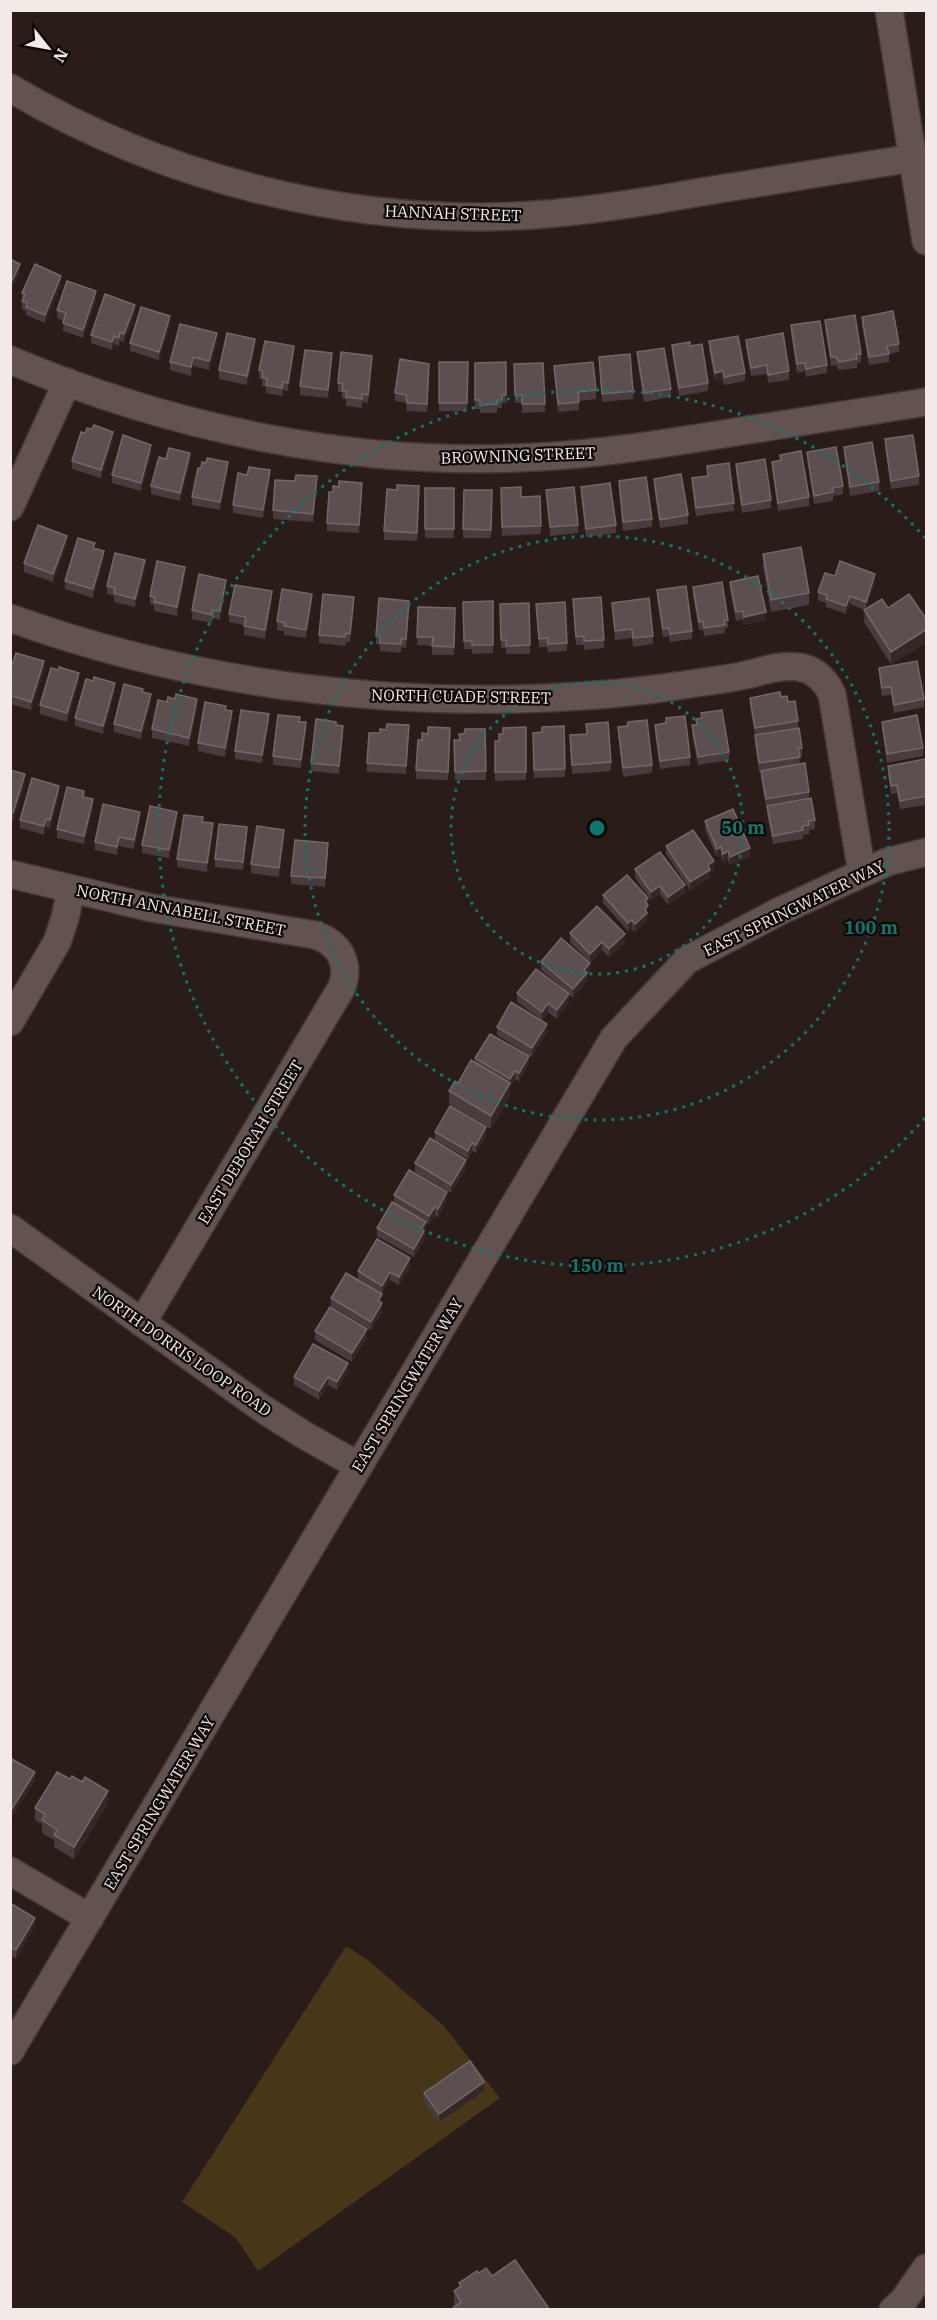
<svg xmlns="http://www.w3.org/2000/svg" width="937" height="2320" font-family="'IBM Plex Serif',serif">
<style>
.park{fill:#473618}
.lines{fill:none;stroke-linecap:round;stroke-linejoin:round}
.minor-casing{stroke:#433837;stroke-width:30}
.minor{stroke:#625350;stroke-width:27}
.wall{fill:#4a3c3e}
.shaded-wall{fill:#352727}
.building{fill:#5c4f50;stroke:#746768;stroke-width:1.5}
.ring{fill:none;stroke:#0f766e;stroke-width:3;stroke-dasharray:3 6}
.labels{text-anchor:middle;stroke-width:4.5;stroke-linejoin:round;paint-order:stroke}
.street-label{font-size:16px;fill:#f3eae8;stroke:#0d0807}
.centre{fill:#0f766e;stroke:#0d0807;stroke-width:3}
.ring-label{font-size:18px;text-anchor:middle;font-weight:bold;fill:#0f766e;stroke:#0d0807;stroke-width:4.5;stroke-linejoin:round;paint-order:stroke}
</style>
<rect width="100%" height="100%" fill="#291c19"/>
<!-- park -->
<path class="park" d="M346 1946 368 1960 444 2026 500 2098 258 2271 236 2238 182 2202Z"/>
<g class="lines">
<defs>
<g id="minor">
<path d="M889 10 926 241"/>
<path d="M10 88C166 180 354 227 534 215 590 211 646 202 701 192 772 181 842 169 913 158"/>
<path d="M10 360C174 429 359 468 537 457 599 454 661 444 723 434 791 423 859 413 926 402"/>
<path d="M10 507 67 382"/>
<path d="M10 618C193 684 389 709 582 696 634 693 685 685 736 677 755 674 778 664 798 667 815 669 825 680 832 694L862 873"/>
<path d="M10 874 152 908 315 935C340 943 350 963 342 987L142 1323"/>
<path d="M10 1022 57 942 65 918 71 890"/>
<path d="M10 1228 263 1409 304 1435 359 1466"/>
<path d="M10 1871 90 1918"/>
<path d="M10 2051 614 1038 687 960 780 911 887 862 926 852"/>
<path d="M893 2310 904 2300 926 2268"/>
</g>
</defs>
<!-- minor casing -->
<use href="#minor" class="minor-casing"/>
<!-- minor -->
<use href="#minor" class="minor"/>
</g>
<!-- wall -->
<g class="wall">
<path d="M61 284 45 323 26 315V311L22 309V293Z"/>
<path d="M96 300 83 338 63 331 64 321 57 318V310Z"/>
<path d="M135 313 124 342 120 341 119 346 114 344 112 350 91 343V335Z"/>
<path d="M862 317 899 344V352L889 354V362L869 365 862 326Z"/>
<path d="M825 320 861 354V362L857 363V368L839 370 836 365 831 366 825 328Z"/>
<path d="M170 325 159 360 130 351V343Z"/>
<path d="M791 325 827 365V373L806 377 805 371 797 373 791 334Z"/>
<path d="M746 340 789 371V380L768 383 767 374 751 376 746 348Z"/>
<path d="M709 341 745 373V381L724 385 723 380 715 381 709 350Z"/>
<path d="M217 342 209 370 193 366 191 376 170 370V362Z"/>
<path d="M672 345 708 383V391L679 396 672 353Z"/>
<path d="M255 348 247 385 219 379V370Z"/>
<path d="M637 352 671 389V397L644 402 637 360Z"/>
<path d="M294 355 288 391 283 390 282 396 266 393V387L262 386V379H259V370Z"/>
<path d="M599 357 633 391V399L602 402Z"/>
<path d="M332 361 328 398 300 395V386Z"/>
<path d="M439 362H468L467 411H439Z"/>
<path d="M506 362V403H502V408H497V413H480V409H475V363Z"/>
<path d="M543 363 545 412 522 413V403H515L514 364Z"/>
<path d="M372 364 368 403 362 402V408L346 406V399H342V392H338V383Z"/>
<path d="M554 366 596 390V399L579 401V410L558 412Z"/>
<path d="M429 372 427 412 407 411 406 403 395 401V393Z"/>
<path d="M92 429 113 440 101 478 72 469V461L85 433Z"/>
<path d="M885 439 919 476V485L891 489 885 448Z"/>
<path d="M844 447 879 482V491L850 496 844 455Z"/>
<path d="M807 452 843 486V494L833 496V501L814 504 807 460Z"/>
<path d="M151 453 141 491 112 483V475Z"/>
<path d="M780 455 809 497V506L778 511 772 470V462L780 460Z"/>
<path d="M166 459 190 461 180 501 151 494V486Z"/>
<path d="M736 464 771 500V508L742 513 736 473Z"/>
<path d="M707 466 734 503V511L696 516 692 487V478L707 477Z"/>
<path d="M228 470 220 510 192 505V497Z"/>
<path d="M247 475 270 478 263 518 233 513V505Z"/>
<path d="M654 479 688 515V524L660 528 654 487Z"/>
<path d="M619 481 652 519V527L623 531 619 489Z"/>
<path d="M317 484 313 522 273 519V510Z"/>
<path d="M339 487 362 491 359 533 327 531V523L333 492Z"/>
<path d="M581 487 616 525V533L586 537 581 496Z"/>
<rect x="425" y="488" width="29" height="50"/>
<path d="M501 488 521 497 540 496 541 534 502 536Z"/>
<path d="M464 490H492L491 538H463Z"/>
<path d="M546 490 578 525V533L550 536Z"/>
<path d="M419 495 417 541 384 540V531Z"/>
<path d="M67 544 53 582 24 572V563Z"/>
<path d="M95 548 104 559 93 598 65 589V581Z"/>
<path d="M763 554 809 593V605L771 612 763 567Z"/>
<path d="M145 569 135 607 114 602V596L107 594V586Z"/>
<path d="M185 575 177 616 154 611V605L150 604V596Z"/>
<path d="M835 576 875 582 866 609 888 608 927 620V642L891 664 864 622 865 610 850 604 846 614 826 607V603L818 600V592Z"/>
<path d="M730 582 766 620 744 625 743 619 736 621 730 590Z"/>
<path d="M693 587 728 620V628H725V633L704 636 703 630H699L693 596Z"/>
<path d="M226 588 220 620 213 618 212 623 192 619V610Z"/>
<path d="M657 590 692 631V639L670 642 669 636 663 637 657 599Z"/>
<path d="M573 599 604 640V648L584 650V645H576Z"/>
<path d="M272 600 265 639 244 635V625L229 622V614Z"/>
<path d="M493 601V653L472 654V649H464L463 602Z"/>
<path d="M312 602 306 638 284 635V631L277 630V621Z"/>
<path d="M529 603 530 654H506V648H501L500 604Z"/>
<path d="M612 603 653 636V644L633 647 632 638 615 640Z"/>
<path d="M536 604 567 643V651L548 652 547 647H539Z"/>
<path d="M354 605 350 642H346L345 646 319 643V635Z"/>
<path d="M418 607 455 608 454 655H432V646L417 645Z"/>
<path d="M409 609 406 648 401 647V653L380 651V645L376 644V636Z"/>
<path d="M879 668 924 699V707L894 713 891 695 882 696 879 677Z"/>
<path d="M44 670 31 710 10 704V671Z"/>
<path d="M79 681 67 722 40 714V705Z"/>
<path d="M115 691 103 734 75 726V718Z"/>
<path d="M781 697 788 702 798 721V729L802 748V756H799L800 764 809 792V798L815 820V829L809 830V834L803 835V839L773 844 767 814V807H766L761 779V771L759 772 755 744V735L750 706V698Z"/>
<path d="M151 702 141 739 114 732V724Z"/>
<path d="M197 707 189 746 152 738V729Z"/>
<path d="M226 710 232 719 225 757 198 751V743Z"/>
<path d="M701 713 729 752V760L698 765 692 734V725H696V719L701 718Z"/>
<path d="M269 722 262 763 235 759V751Z"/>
<path d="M300 722 306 731 301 768 273 765V756Z"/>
<path d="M882 722 923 748V756L887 763 882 730Z"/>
<path d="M666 723 690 757V765L660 769 655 733V725Z"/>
<path d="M586 724 611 762V771L572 774 570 735 586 734Z"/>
<path d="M336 726 343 735 339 774 311 771V763Z"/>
<path d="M564 726 565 777 534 778 533 733 542 732Z"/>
<path d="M526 727V780L495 781V741H499L503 734Z"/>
<path d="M618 727 652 765V773L623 777 618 735Z"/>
<path d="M485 729 486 780H455L454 740H459L464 734Z"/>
<path d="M409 734 406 774 367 772V763Z"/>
<path d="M450 736 448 780 416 779V770L422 740Z"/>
<path d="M927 761V805L900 809 897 793 891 794 888 774V766Z"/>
<path d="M10 770 25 783 13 822 10 821Z"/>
<path d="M59 795 50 828 46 827 44 835 20 828V820Z"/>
<path d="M84 797 93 807 84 844 57 838V829Z"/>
<path d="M140 820 134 849 119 846 117 855 95 850V842Z"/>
<path d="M177 820 169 858 142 853V845Z"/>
<path d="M705 821 750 857 730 865 728 860 723 862 721 856 717 857 705 830Z"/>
<path d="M213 832 207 872 177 867V859Z"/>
<path d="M247 836 243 870 215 867V859Z"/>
<path d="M284 839 279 877 251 873V864Z"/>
<path d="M666 846 714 870 710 872V878L690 890 666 854Z"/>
<path d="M328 852 325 887 291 884V876Z"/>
<path d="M635 869 685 893 668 905 660 894 651 900 635 878Z"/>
<path d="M603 895 648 898 647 921 635 932 632 929 628 931 603 903Z"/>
<path d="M570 933 625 942 609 957 602 950 590 962 570 942Z"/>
<path d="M541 962 590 971 587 975V981L573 998 569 994V1002L557 1019 548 1012 542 1020 517 1002V993L562 988 541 970Z"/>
<path d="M497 1027 547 1032 532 1057 497 1035Z"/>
<path d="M475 1058 529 1064 519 1081 515 1079 510 1087V1095L491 1129 449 1104V1091L458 1083 475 1063Z"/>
<path d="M435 1132 486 1136 476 1153 472 1151 468 1159 435 1140Z"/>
<path d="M415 1163 466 1169 451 1193 415 1172Z"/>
<path d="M394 1195 447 1201 438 1217 435 1215 429 1224 426 1222 424 1240 414 1257 377 1236V1228L394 1203Z"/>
<path d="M410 1267 399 1285 390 1280 382 1294V1312L371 1330 331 1306V1298L358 1280V1271Z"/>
<path d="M315 1331 367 1337 352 1362 315 1340Z"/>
<path d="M348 1371 337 1390 328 1385 319 1400 294 1385V1377Z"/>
<path d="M108 1803 74 1859 54 1847V1840L42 1833V1824L35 1820V1808Z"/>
<path d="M10 1903 35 1926 16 1959 10 1955Z"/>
<path d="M484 2091 439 2122 424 2102V2093Z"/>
<path d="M479 2273 492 2276 550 2310 454 2307V2291L459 2287V2283Z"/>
</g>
<!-- shaded-wall -->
<g class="shaded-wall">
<path d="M20 264V272L10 294V285Z"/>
<path d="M61 276V284L45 323V315Z"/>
<path d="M96 291V300L83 338V330Z"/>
<path d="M135 305V313L124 342V334Z"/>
<path d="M170 316V325L159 360V352Z"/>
<path d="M120 332V341L119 346V338Z"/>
<path d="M217 333V342L209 370V361Z"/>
<path d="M114 336V344L112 350V342Z"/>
<path d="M255 339V348L247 385V376Z"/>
<path d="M294 346V355L288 391V383Z"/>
<path d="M332 353V361L328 398V390Z"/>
<path d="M372 356V364L368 403V395Z"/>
<path d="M193 357V366L191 376V367Z"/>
<path d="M723 371V380L715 381V373Z"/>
<path d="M113 432V440L101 478V470Z"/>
<path d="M151 445V453L141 491V483Z"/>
<path d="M190 453V461L180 501V493Z"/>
<path d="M228 462V470L220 510V502Z"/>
<path d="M270 470V478L263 518V510Z"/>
<path d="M317 476V484L313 522V514Z"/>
<path d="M67 536V544L53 582V574Z"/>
<path d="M104 551V559L93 598V589Z"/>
<path d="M145 560V569L135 607V599Z"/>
<path d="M185 567V575L177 616V607Z"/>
<path d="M875 574V582L866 610V602Z"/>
<path d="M226 580V588L220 620V611Z"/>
<path d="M272 591V600L265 639V630Z"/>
<path d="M312 594V602L306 638V630Z"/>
<path d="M850 596V604L846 614V606Z"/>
<path d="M354 597V605L350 642V634Z"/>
<path d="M766 612V620L744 625V617Z"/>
<path d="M927 629V642L891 664V652Z"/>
<path d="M44 661V670L31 710V702Z"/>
<path d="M79 673V681L67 722V713Z"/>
<path d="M115 683V691L103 734V726Z"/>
<path d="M151 694V702L141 739V731Z"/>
<path d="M197 699V707L189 746V738Z"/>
<path d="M232 711V719L225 757V748Z"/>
<path d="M269 714V722L262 763V755Z"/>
<path d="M306 722V731L301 768V760Z"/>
<path d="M343 726V735L339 774V766Z"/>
<path d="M25 774V783L13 822V813Z"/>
<path d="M59 786V795L50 828V820Z"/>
<path d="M93 799V807L84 844V836Z"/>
<path d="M140 812V820L134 849V840Z"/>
<path d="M177 812V820L169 858V850Z"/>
<path d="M46 819V827L44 835V826Z"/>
<path d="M213 823V832L207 872V863Z"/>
<path d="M247 827V836L243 870V862Z"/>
<path d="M284 830V839L279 877V868Z"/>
<path d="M119 837V846L117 855V847Z"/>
<path d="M721 847V856L717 857V849Z"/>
<path d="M750 848V857L730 865V857Z"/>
<path d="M728 851V860L723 862V854Z"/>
<path d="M714 861V870L710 872V878L690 890V882Z"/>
<path d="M685 885V893L668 905V897Z"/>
<path d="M660 886V894L651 900V892Z"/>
<path d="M648 898 647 921 635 932V924L645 901Z"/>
<path d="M632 920V929L628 931V923Z"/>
<path d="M625 934V942L609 957V949Z"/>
<path d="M602 942V950L590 962V954Z"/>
<path d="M590 963V971L587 975V981L573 998V989L584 970Z"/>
<path d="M569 994V1002L557 1019V1010Z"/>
<path d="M548 1003V1012L542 1020V1012Z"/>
<path d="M547 1024V1032L532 1057V1048Z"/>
<path d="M529 1056V1064L519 1081V1073Z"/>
<path d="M515 1071V1079L510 1087V1079Z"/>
<path d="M510 1083V1095L491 1129V1116Z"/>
<path d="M486 1127V1136L476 1153V1145Z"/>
<path d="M472 1143V1151L468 1159V1151Z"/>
<path d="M466 1160V1169L451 1193V1185Z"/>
<path d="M447 1192V1201L438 1217V1209Z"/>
<path d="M435 1207V1215L429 1224V1216Z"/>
<path d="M426 1222 424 1240 414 1257V1249L421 1229Z"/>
<path d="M410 1258V1267L399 1285V1277Z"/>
<path d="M390 1272V1280L382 1294V1286Z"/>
<path d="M382 1294V1312L371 1330V1322L378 1301Z"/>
<path d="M367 1329V1337L352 1362V1353Z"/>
<path d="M348 1363V1371L337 1390V1382Z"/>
<path d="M328 1377V1385L319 1400V1391Z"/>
<path d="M35 1772V1781L10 1821V1812Z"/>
<path d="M108 1791V1803L74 1859V1847Z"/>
<path d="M35 1918V1926L16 1959V1950Z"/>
<path d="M484 2082V2091L439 2122V2114Z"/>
</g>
<!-- building -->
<g class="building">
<path d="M10 259 20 264 10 285Z"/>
<path d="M35 264 61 276 45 315 26 307 27 303 22 301 25 294 22 293Z"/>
<path d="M67 281 96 291 83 330 63 323 66 313 57 310Z"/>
<path d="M105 294 135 305 124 334 120 332 119 338 114 336 112 342 91 335Z"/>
<path d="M141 307 170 316 159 352 130 343Z"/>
<path d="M893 311 899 344 887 346 889 354 869 357 862 317Z"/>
<path d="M855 315 861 354H856L857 359 839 362 836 357H831L825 320Z"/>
<path d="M820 321 827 365 806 369 805 363 797 364 791 325Z"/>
<path d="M180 324 217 333 209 361 193 357 191 367 170 362Z"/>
<path d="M227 333 255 339 247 376 219 370Z"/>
<path d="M783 333 789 371 768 375 767 365 751 368 746 340Z"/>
<path d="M738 336 745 373 724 377 723 371 715 373 709 341Z"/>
<path d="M265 341 294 346 288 383 283 382 282 388 266 385 267 379 262 377 263 371 259 370Z"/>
<path d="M690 342V346L702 344 708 383 679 388 672 345Z"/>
<path d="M664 348 671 389 644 393 637 352Z"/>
<path d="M305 350 332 353 328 390 300 386Z"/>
<path d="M341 352 372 356 368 395 362 394V399L346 397V391H342L343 384 338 383Z"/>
<path d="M630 354 633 391 602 394 599 357Z"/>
<path d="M400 359 429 364 427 404 407 403 406 395 395 393Z"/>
<path d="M439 362H468L467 403H439Z"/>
<path d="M506 362V395H502V400H497V404L480 405V400H475V363Z"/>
<path d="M593 362 596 390 578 392 579 402 558 404 554 366Z"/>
<path d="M543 363 545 404H522V395H515L514 364Z"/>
<path d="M94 425 113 432 101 470 72 461 81 432 85 433 87 428 92 429Z"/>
<path d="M123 435 151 445 141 483 112 475Z"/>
<path d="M913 435 919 476 891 481 885 439Z"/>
<path d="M872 442 879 482 850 487 844 447Z"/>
<path d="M836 447 843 486 832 488 833 492 814 496 807 452Z"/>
<path d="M169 448 190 453 180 493 151 486 159 457 166 459Z"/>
<path d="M801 451 809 497 778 503 772 462 781 460 780 455Z"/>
<path d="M207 458 228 462 220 502 192 497 198 468H201L202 462 206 463Z"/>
<path d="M765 459 771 500 742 505 736 464Z"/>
<path d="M729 463 734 503 696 508 692 478 708 476 707 466Z"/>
<path d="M249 467 270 470 263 510 233 505 238 473 247 475Z"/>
<path d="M681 474 688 515 660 520 654 479Z"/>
<path d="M296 475 317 476 313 514 273 510 275 480 295 481Z"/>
<path d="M646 477 652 519 623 522 619 481Z"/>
<path d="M339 481 362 483 359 525 327 523 329 492H333V486L339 487Z"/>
<path d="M610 483 616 525 586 529 581 487Z"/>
<path d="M397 485 419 486 417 533 384 531 387 489 397 490Z"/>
<path d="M521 487V497L540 496 541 526 502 527 501 488Z"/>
<path d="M574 487 578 525 550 527 546 490Z"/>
<rect x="425" y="488" width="29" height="41"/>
<path d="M464 490H492L491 530 463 529Z"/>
<path d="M38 525 67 536 53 574 24 563Z"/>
<path d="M78 538 95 543 93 548 104 551 93 589 65 581Z"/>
<path d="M801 547 809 593 771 600 763 554Z"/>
<path d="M115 553 145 560 135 599 114 593 115 588 107 586Z"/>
<path d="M157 561 185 567 177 607 154 602 155 597 150 596Z"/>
<path d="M840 561 875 574 866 602 850 596 846 606 826 599 827 595 818 592 825 573 835 576Z"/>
<path d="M199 574 226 580 220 611 213 610 212 615 192 610Z"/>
<path d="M758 576 766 612 744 617 743 611 736 612 730 582Z"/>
<path d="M722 582 728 620H724L725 625 704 628 703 621 699 622 693 587Z"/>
<path d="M235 585 272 591 265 630 244 626 246 617 229 614Z"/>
<path d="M686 586 692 631 670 634 669 628 663 629 657 590Z"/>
<path d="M282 589 312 594 306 630 284 626 285 623 277 621Z"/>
<path d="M323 594 354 597 350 634 346 633 345 637 319 635Z"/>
<path d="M909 594 927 620V629L891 652 864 610 882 599 888 608Z"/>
<path d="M601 597 604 640 584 641V636L576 637 573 599Z"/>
<path d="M379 598 409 601 406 639H401V644L380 643V636H376Z"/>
<path d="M649 598 653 636 633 638 632 629 615 631 612 603Z"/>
<path d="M493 601V645H472V641H464L463 602Z"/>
<path d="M565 602 567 643 548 644 547 638 539 639 536 604Z"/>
<path d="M529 603 530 645 506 646V640H501L500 604Z"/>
<path d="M418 607 455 608 454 647 432 646 433 637H417Z"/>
<path d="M16 653 44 661 31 702 10 695V671Z"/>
<path d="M917 661 924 699 894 705 891 687 882 688 879 668Z"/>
<path d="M59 667 79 673 67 713 40 705 51 668 58 670Z"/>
<path d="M94 677 115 683 103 726 75 718 86 679 93 681Z"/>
<path d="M124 684 143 689 142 692 151 694 141 731 114 724Z"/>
<path d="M780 692 781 697 787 696 788 702 795 701 798 721 755 728 750 698Z"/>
<path d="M176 694 197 699 189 738 152 729 158 700 167 702 168 697 175 699Z"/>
<path d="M205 702 226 706 225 710 232 711 225 748 198 743Z"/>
<path d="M241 710 269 714 262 755 235 751Z"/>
<path d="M722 710 729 752 698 757 692 725H697L696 719 702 718 701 713Z"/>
<path d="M278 715 300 717 299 722H306L301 760 273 756Z"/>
<path d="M917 715 923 748 887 754 882 722Z"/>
<path d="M685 716 690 757 660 761 655 725 666 723V718Z"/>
<path d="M316 719 336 722V725L343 726 339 766 311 763Z"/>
<path d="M647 720 652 765 623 768 618 727 627 726 628 722Z"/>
<path d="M608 722 611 762 572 765 570 735 587 734 586 724Z"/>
<path d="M387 724 409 725 406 766 367 763 369 733H380V729L386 730Z"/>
<path d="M564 726 565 769 534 770 533 733 542 732V727Z"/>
<path d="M428 727 450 728 448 772 416 770 418 740H422V733L428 734Z"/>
<path d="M526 727V772H495V741H499V734H503V728Z"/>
<path d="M799 728 802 748H798L800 757 759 763 755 735Z"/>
<path d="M465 729H485L486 771 455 772 454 740H460L459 734H464Z"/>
<path d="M926 759 927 796 900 801 897 785 891 786 888 766Z"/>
<path d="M805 763 809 792 766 799 761 771Z"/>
<path d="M10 770 25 774 13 813H10Z"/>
<path d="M32 778 59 786 50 820 46 819 44 826 20 820Z"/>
<path d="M67 787 84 791 83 797 93 799 84 836 57 829Z"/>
<path d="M811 798 815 820 808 821 809 825 802 826 803 830 773 836 767 806Z"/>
<path d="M103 804 140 812 134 840 119 837 117 847 95 842Z"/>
<path d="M150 806 177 812 169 850 142 845Z"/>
<path d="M733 809 750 848 730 857 728 851 723 854 721 847 717 849 705 821Z"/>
<path d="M184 815 203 817 202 822 213 823 207 863 177 859Z"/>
<path d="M219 824 247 827 243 862 215 859Z"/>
<path d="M257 826 284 830 279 868 251 864Z"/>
<path d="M693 830 714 861 708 865 710 870 690 882 666 846Z"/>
<path d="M295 840 328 843 325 878 291 876Z"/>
<path d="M660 852 685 885 668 897 660 886 651 892 635 869Z"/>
<path d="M627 875 648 898 645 901 648 905 645 909 647 913 635 924 632 920 628 923 603 895Z"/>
<path d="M597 906 625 934 609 949 602 942 590 954 570 933Z"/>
<path d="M561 938 590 963 584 970 587 973 573 989 541 962Z"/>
<path d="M536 969 569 994 557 1010 548 1003 542 1012 517 993Z"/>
<path d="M511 1002 547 1024 532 1048 497 1027Z"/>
<path d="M490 1034 529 1056 519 1073 515 1071 510 1079 475 1058Z"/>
<path d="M471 1060 510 1083 491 1116 449 1091 455 1081 458 1083Z"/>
<path d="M450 1106 486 1127 476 1145 472 1143 468 1151 435 1132Z"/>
<path d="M430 1138 466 1160 451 1185 415 1163Z"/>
<path d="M409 1170 447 1192 438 1209 435 1207 429 1216 394 1195Z"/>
<path d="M392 1202 426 1222 421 1229 424 1231 414 1249 377 1228Z"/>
<path d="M377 1239 410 1258 399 1277 390 1272 382 1286 358 1271Z"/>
<path d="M346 1273 382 1294 378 1301 382 1303 371 1322 331 1298Z"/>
<path d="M330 1307 367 1329 352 1353 315 1331Z"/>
<path d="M313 1344 348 1363 337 1382 328 1377 319 1391 294 1377Z"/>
<path d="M10 1758 35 1772 10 1812Z"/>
<path d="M57 1772 70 1779 72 1776 82 1782 85 1777 108 1791 74 1847 54 1835 57 1830 42 1820 45 1814 35 1808Z"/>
<path d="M10 1903 35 1918 16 1950 10 1947Z"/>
<path d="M470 2061 484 2082 439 2114 424 2093Z"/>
<path d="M515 2260 550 2310H450L461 2302 454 2291 461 2286 459 2283 477 2271 479 2273 486 2268 492 2276Z"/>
</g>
<!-- distance rings -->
<g class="ring">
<circle cx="597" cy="828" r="146"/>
<circle cx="597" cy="828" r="292"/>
<path d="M925 1118A438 438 0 1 1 925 538"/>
</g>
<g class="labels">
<!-- street labels -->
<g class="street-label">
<text transform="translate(453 213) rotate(2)" y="6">HANNAH STREET</text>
<text transform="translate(518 455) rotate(-2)" y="6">BROWNING STREET</text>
<text transform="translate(461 696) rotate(1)" y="6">NORTH CUADE STREET</text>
<text transform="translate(794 908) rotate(-26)" y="6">EAST SPRINGWATER WAY</text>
<text transform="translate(181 910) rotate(11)" y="6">NORTH ANNABELL STREET</text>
<text transform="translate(250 1142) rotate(-59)" y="6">EAST DEBORAH STREET</text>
<text transform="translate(182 1351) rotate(35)" y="6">NORTH DORRIS LOOP ROAD</text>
<text transform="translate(407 1385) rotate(-59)" y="6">EAST SPRINGWATER WAY</text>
<text transform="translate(159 1803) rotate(-59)" y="6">EAST SPRINGWATER WAY</text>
</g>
</g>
<circle cx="597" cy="828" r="9" class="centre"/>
<g class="ring-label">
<text x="743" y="834">50 m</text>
<text x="871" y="934">100 m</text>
<text x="597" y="1272">150 m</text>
</g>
<!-- border -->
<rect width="937" height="2320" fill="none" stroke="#f3eae8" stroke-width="24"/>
<!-- north arrow -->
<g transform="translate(48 48) rotate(121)" stroke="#0d0807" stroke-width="4.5" paint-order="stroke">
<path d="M0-4.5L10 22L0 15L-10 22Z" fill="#f3eae8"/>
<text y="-9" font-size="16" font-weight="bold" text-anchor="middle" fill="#f3eae8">N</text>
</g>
</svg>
